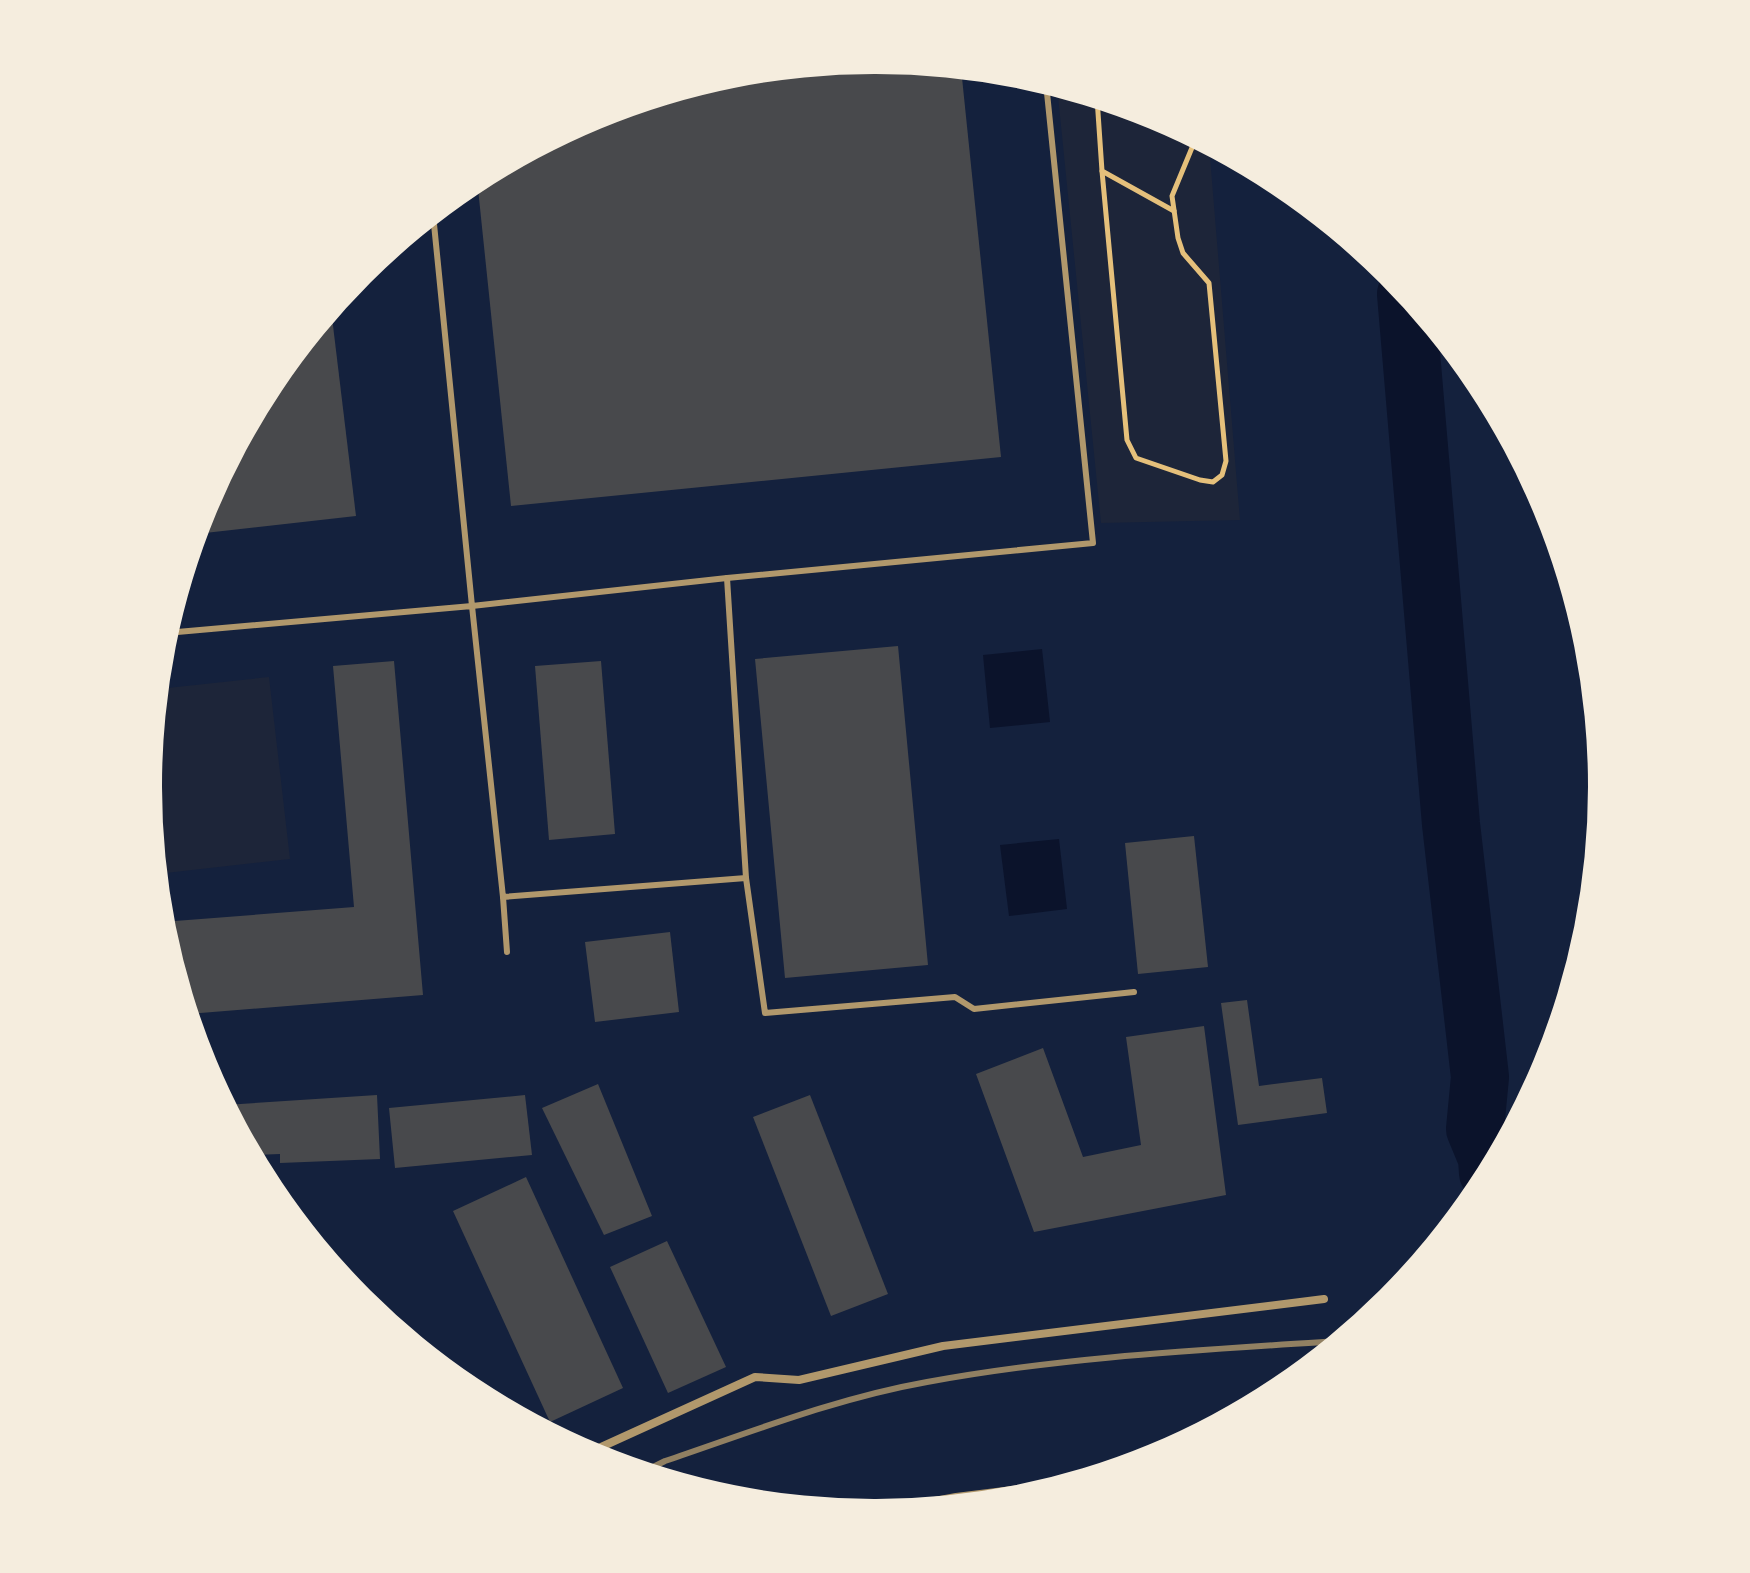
<svg xmlns="http://www.w3.org/2000/svg" width="1750" height="1573" font-family="Georgia,serif">
<style>
.green{fill:#1d2539}
.water{fill:#0b132b}
.lines{fill:none;stroke-linecap:round;stroke-linejoin:round}
.river{stroke:#0b132b;stroke-width:58}
.building{fill:#48494c}
.path{stroke:#e5c07b;stroke-width:5}
.service{stroke:#b1986c;stroke-width:6}
.minor{stroke:#b1986c;stroke-width:8}
.rail{stroke:#918062;stroke-width:6}
</style>
<rect width="100%" height="100%" fill="#14213d"/>
<!-- green -->
<g class="green">
<path d="M1057 86 1153 115 1209 145 1240 520 1101 523Z"/>
<path d="M269 677 290 859 157 874 149 786 158 689Z"/>
</g>
<!-- water -->
<g class="water">
<path d="M1042 649 1050 722 990 728 983 655Z"/>
<path d="M1059 839 1067 909 1009 916 1000 845Z"/>
</g>
<g class="lines">
<!-- river -->
<path class="river" d="M1406 294 1451 824 1480 1077 1475 1129 1487 1158 1488 1173"/>
</g>
<!-- building -->
<g class="building">
<path d="M875 60 961 68 1001 457 511 506 477 179 597 115 734 74Z"/>
<path d="M331 309 356 516 196 534 204 508 271 383Z"/>
<path d="M898 646 928 965 785 978 755 659Z"/>
<path d="M394 661 423 995 188 1014 162 922 354 907 333 666Z"/>
<path d="M601 661 615 834 549 840 535 666Z"/>
<path d="M1194 836 1208 967 1138 974 1125 843Z"/>
<path d="M670 932 679 1012 595 1022 585 942Z"/>
<path d="M1247 1000 1259 1086 1322 1078 1327 1113 1238 1125 1221 1003Z"/>
<path d="M1204 1026 1226 1195 1034 1232 976 1074 1043 1048 1083 1157 1141 1145 1126 1037Z"/>
<path d="M598 1084 652 1216 604 1235 542 1108Z"/>
<path d="M377 1095 380 1159 280 1163V1154L252 1155 225 1105Z"/>
<path d="M525 1095 532 1155 395 1168 389 1108Z"/>
<path d="M810 1095 888 1294 831 1316 753 1117Z"/>
<path d="M526 1177 623 1388 550 1422 453 1211Z"/>
<path d="M667 1241 726 1367 668 1393 610 1267Z"/>
</g>
<g class="lines">
<!-- path -->
<g class="path">
<path d="M1097 98 1102 171 1174 211"/>
<path d="M1102 171 1127 440 1136 458 1200 480 1213 482 1222 475 1226 461 1209 283 1183 253 1178 238 1172 196 1196 138"/>
</g>
<!-- service -->
<g class="service">
<path d="M433 214 472 606 727 578 1093 543 1046 83"/>
<path d="M166 633 472 606 503 897 746 878 727 578"/>
<path d="M746 878 765 1013 955 997 974 1009 1134 992"/>
<path d="M503 897 507 952"/>
</g>
<!-- minor -->
<g class="minor">
<path d="M588 1453 755 1377 799 1380 943 1346 1324 1299"/>
<path d="M871 1513 956 1497 1069 1483"/>
</g>
<!-- rail -->
<path class="rail" d="M643 1472 665 1461C751 1432 837 1398 927 1382 1062 1357 1201 1350 1338 1341"/>
</g>
<!-- crop -->
<path d="M0 0H1750V1573H0ZM874 74H876A712 712 0 0 1 1588 786V787A712 712 0 0 1 876 1499H874A712 712 0 0 1 162 787V786A712 712 0 0 1 874 74Z" fill="#f5edde" fill-rule="evenodd"/>
</svg>
